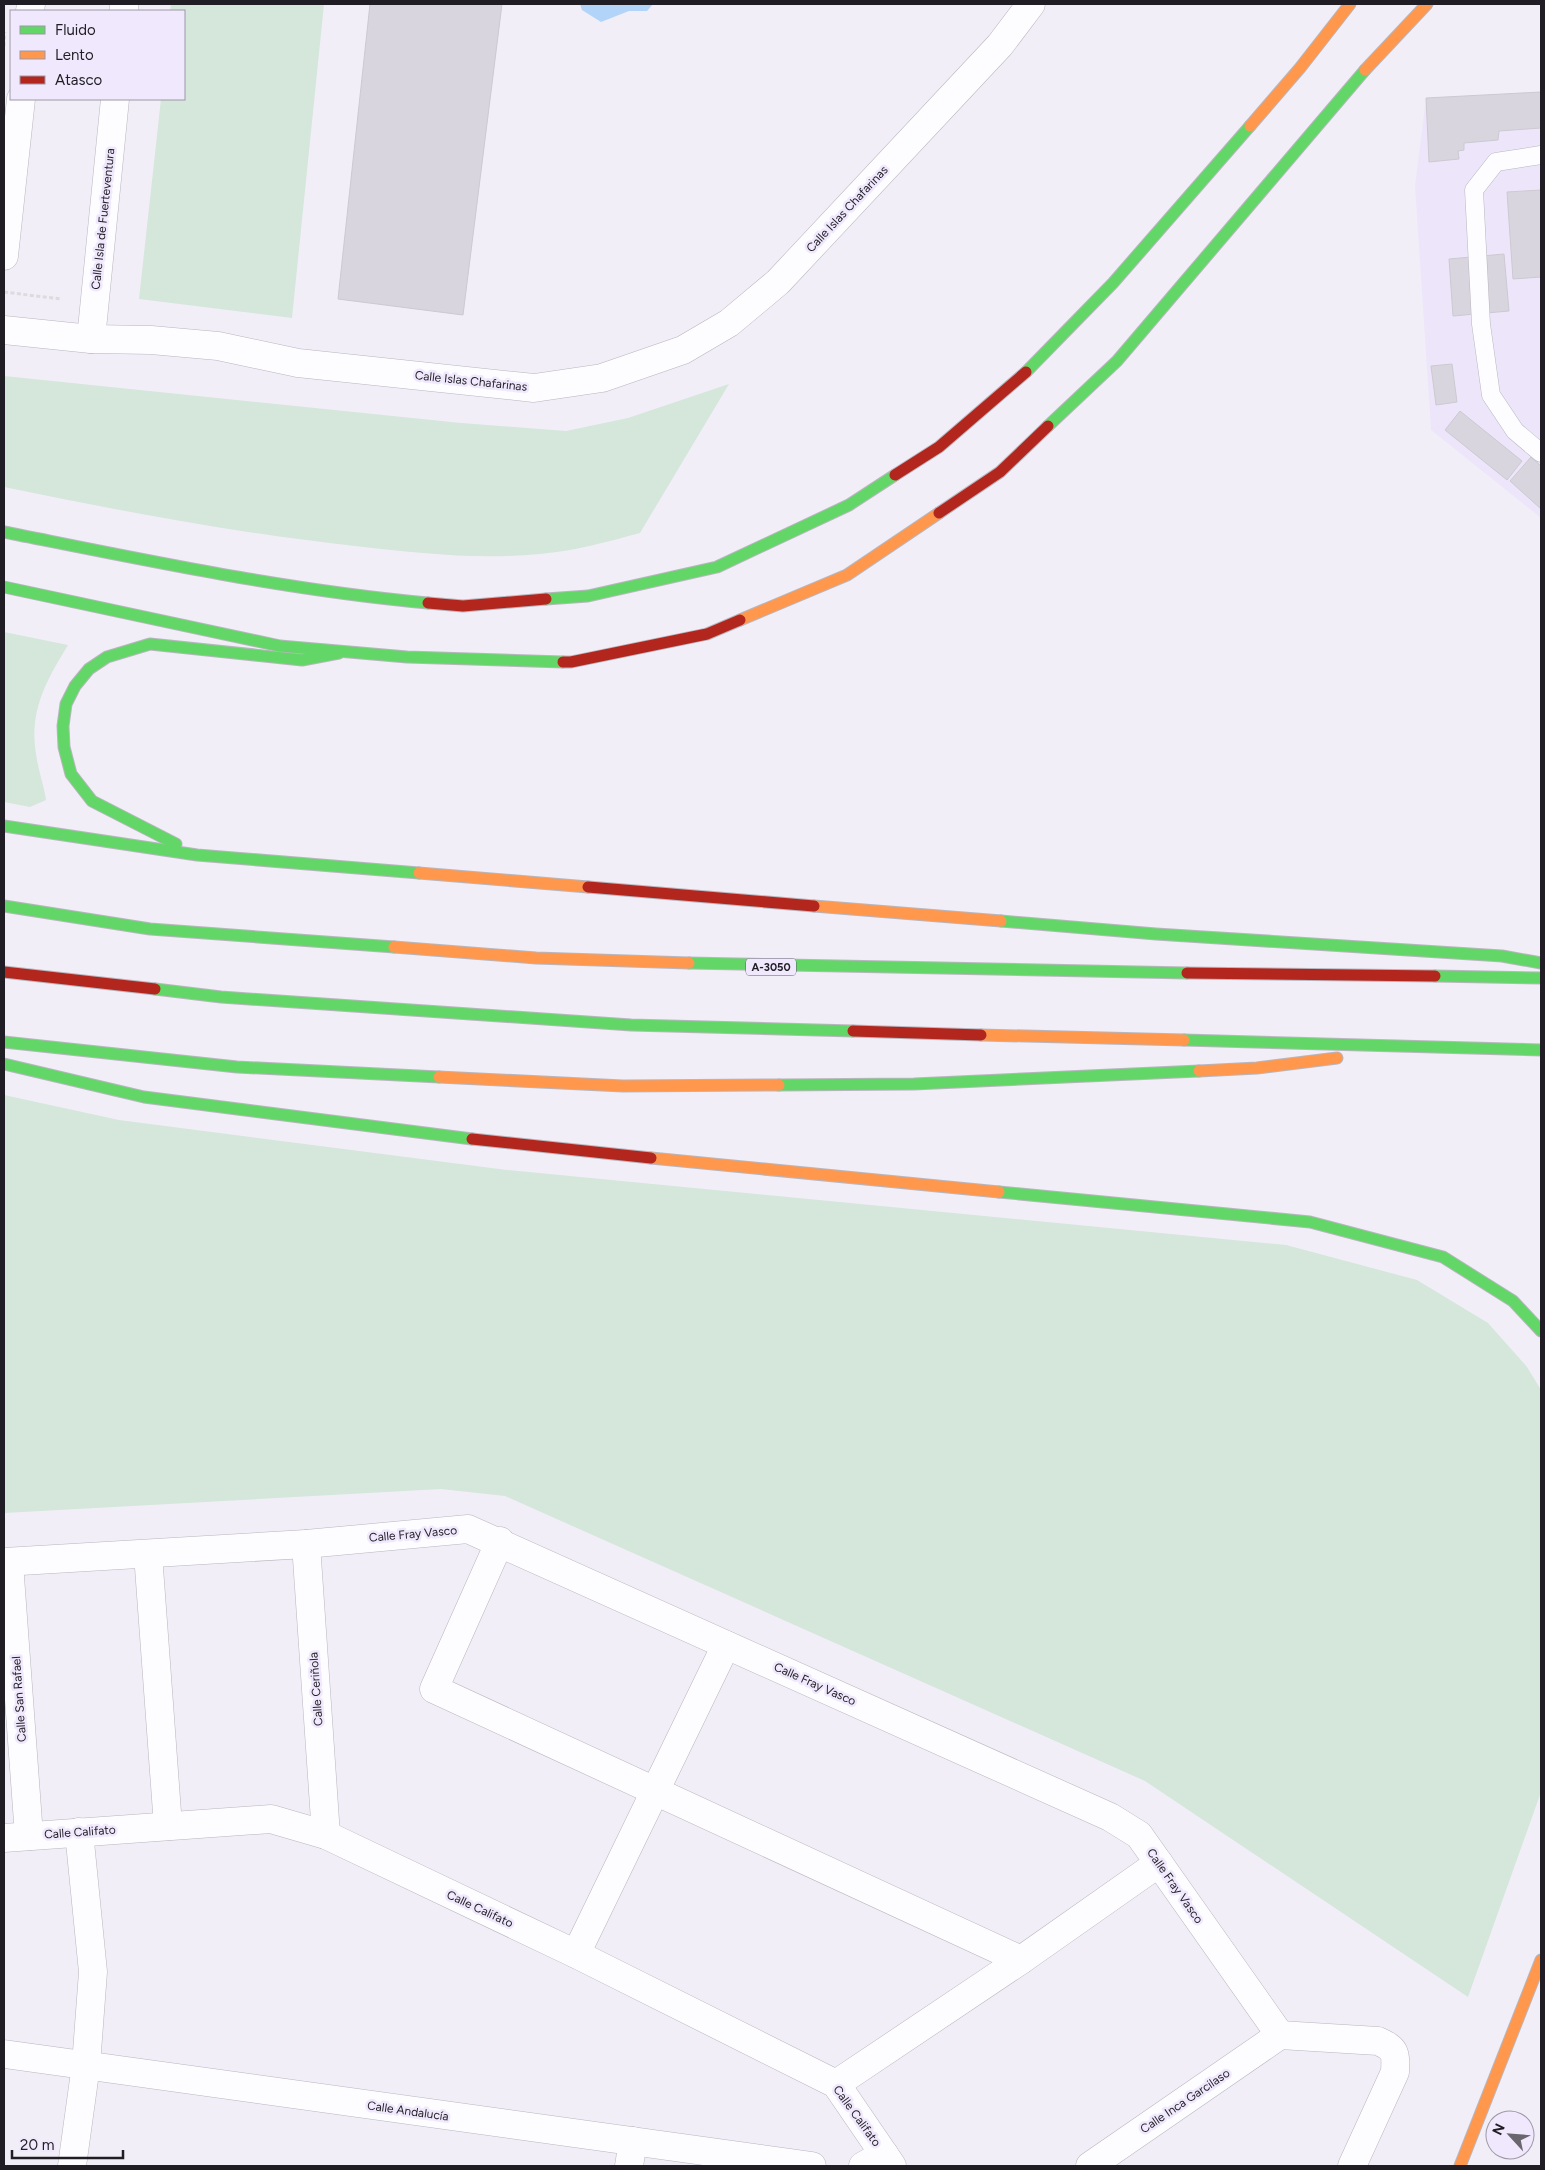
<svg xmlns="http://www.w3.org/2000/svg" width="1545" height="2170" font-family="Figtree,sans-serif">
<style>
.built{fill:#ede6fa}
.green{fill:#d5e6db}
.water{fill:#b3d4f9}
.building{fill:#d8d5de;stroke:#ccc9d1}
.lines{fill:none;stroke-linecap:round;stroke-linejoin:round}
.lane-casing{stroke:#b8b6be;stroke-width:19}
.street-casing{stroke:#b8b6be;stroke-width:29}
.fast-casing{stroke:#b8b6be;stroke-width:13}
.slow-casing{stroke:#b8b6be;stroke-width:13}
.jam-casing{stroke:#b8b6be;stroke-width:13}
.path{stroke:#dddbde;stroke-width:3;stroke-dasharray:4 2.5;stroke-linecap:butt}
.lane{stroke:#fdfcfe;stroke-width:18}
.street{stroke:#fdfcfe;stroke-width:28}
.fast{stroke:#63d668;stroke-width:11}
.slow{stroke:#ff974d;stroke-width:11}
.jam{stroke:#b3261e;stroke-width:11}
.labels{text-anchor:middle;stroke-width:5;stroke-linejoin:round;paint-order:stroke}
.shield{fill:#f0e9fd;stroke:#5e5a65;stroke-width:1}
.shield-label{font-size:11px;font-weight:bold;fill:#201d24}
.street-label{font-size:12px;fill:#201d24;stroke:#f0e9fd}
</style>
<rect width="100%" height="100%" fill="#f1eef8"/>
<!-- built -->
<path class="built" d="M1541 92V518L1431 430 1415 186 1426 98Z"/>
<!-- green -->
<g class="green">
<path d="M171 4H324L292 318 139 299 161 99H184V11H170Z"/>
<path d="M4 376 461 423 566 431 628 418 729 384 640 533C607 542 574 551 540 554 478 560 416 553 355 546 236 533 120 511 4 487Z"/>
<path d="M4 632 68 645C46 681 29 711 36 754 38 770 44 785 46 800L30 807 4 802Z"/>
<path d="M4 1095 119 1120 507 1170 1286 1245 1417 1280 1488 1323 1527 1367 1541 1390V1792L1468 1997 1145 1781 505 1496 441 1489 4 1513Z"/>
</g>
<!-- water -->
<path class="water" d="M580 4H653L647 11H629L601 22 582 10Z"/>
<!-- building -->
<g class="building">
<path d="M370 4H502L463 315 338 299Z"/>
<path d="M1541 92V128L1499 131 1498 140 1464 143V150L1458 151 1459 159 1429 162 1426 98Z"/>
<path d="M1541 190V277L1513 279 1507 192Z"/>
<path d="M1504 254 1509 311 1453 316 1449 259Z"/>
<path d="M1452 364 1457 402 1436 405 1431 366Z"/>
<path d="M1460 411 1522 461 1507 480 1445 430Z"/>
<path d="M1531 457 1541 466V509L1510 481Z"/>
</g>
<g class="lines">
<defs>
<path id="lane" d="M1541 155 1496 162 1474 190 1481 324 1491 395 1515 431 1541 453"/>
<g id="street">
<path d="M30 11 31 4"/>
<path d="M124 11V4"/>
<path d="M4 256 21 99"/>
<path d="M4 330 91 339 151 340 218 346 298 363 534 388 602 378 683 350 729 323 778 282 1000 45 1031 4"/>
<path d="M91 339 115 99"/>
<path d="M500 1541 434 1689 1021 1960"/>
<path d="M306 1544 326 1835"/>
<path d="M148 1554 168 1826"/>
<path d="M4 1562 306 1544 468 1529 1110 1817 1139 1835 1280 2035"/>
<path d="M9 1563 29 1836"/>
<path d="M4 1838 271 1819 326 1835 576 1954 836 2084 892 2166"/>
<path d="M576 1954 726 1645"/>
<path d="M1280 2035 1378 2041C1396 2049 1396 2053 1395 2072L1352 2166"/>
<path d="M4 2054 812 2166"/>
<path d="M836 2084 1021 1960 1159 1863"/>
<path d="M72 2166 86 2065 93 1972 79 1832"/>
<path d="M629 2166 633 2141"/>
<path d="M863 2166 884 2154"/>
<path d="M1090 2166 1280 2035"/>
</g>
<g id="fast">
<path d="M1026 372 1113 283 1250 126"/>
<path d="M1048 426 1117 361 1365 70"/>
<path d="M4 532C145 560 285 590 428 603"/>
<path d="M4 587 280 646 407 657 563 662"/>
<path d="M546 599 588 596 717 567 849 505 895 475"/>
<path d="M4 826 197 855 419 873"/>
<path d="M176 844 92 801 71 774 64 747 63 726 66 704 75 686 89 669 107 657 150 644 302 660 339 653"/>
<path d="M4 906 150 929 394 947"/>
<path d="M1001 921 1156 934 1502 956 1541 963"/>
<path d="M689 963 1187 973"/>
<path d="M1435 976 1541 978"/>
<path d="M155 989 221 997 631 1025 853 1031"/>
<path d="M1184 1040 1541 1050"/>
<path d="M4 1042 237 1067 439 1077"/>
<path d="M4 1064 144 1097 472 1139"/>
<path d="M779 1085 914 1084 1199 1071"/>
<path d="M999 1192 1310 1222 1443 1257 1513 1301 1541 1331"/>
</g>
<g id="slow">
<path d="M1365 70 1427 4"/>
<path d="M1250 126 1300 68 1350 4"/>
<path d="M740 620 847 575 939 513"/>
<path d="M419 873 588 887"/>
<path d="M814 906 1001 921"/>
<path d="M394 947 536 958 689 963"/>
<path d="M981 1035 1184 1040"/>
<path d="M1199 1071 1257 1068 1337 1058"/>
<path d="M439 1077 623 1086 779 1085"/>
<path d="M651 1158 999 1192"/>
<path d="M1460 2166 1541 1960"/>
</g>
<g id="jam">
<path d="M895 475 939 447 1026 372"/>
<path d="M939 513 1000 472 1048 426"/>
<path d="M428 603 463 606 546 599"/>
<path d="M563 662H571L707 634 740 620"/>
<path d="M588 887 814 906"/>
<path d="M4 972 155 989"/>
<path d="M1187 973 1435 976"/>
<path d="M853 1031 981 1035"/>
<path d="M472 1139 651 1158"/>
</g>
</defs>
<!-- lane casing -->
<use href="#lane" class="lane-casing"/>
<!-- street casing -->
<use href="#street" class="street-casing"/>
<!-- fast casing -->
<use href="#fast" class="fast-casing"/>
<!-- slow casing -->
<use href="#slow" class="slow-casing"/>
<!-- jam casing -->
<use href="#jam" class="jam-casing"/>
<!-- path -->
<g class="path">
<path d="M4 46 5 32"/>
<path d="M4 292 61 299"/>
</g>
<!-- lane -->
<use href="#lane" class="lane"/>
<!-- street -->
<use href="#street" class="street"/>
<!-- fast -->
<use href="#fast" class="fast"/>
<!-- slow -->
<use href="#slow" class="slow"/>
<!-- jam -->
<use href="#jam" class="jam"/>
</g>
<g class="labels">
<!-- shield labels -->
<rect class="shield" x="746" y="958.5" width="50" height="17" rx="4"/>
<g class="shield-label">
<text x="771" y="971">A-3050</text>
</g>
<!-- street labels -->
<g class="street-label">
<text transform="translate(847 209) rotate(-47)" y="4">Calle Islas Chafarinas</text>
<text transform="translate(103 219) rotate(-84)" y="4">Calle Isla de Fuerteventura</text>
<text transform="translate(471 381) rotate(6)" y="4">Calle Islas Chafarinas</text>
<text transform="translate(413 1534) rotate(-5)" y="4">Calle Fray Vasco</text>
<text transform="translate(815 1684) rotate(24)" y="4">Calle Fray Vasco</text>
<text transform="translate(316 1689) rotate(-94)" y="4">Calle Ceriñola</text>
<text transform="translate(19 1699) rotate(-94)" y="4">Calle San Rafael</text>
<text transform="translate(80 1832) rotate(-4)" y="4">Calle Califato</text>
<text transform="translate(1175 1886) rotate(55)" y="4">Calle Fray Vasco</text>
<text transform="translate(480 1909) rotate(25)" y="4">Calle Califato</text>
<text transform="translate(1185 2101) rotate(-34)" y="4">Calle Inca Garcilaso</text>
<text transform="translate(408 2111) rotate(8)" y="4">Calle Andalucía</text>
<text transform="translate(857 2116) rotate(54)" y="4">Calle Califato</text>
</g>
</g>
<!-- border -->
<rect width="1545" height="2170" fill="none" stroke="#201d24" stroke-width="10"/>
<!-- legend -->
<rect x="10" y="10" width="175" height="90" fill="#f0e9fd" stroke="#9d97a6"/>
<rect x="20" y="26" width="25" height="8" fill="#63d668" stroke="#9d97a6"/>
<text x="55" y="35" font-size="15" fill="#201d24">Fluido</text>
<rect x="20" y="51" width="25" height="8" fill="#ff974d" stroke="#9d97a6"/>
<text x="55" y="60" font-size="15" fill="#201d24">Lento</text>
<rect x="20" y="76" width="25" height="8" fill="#b3261e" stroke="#9d97a6"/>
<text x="55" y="85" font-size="15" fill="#201d24">Atasco</text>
<!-- north arrow -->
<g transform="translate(1510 2135) rotate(296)"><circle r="24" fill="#f0e9fd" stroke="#9d97a6"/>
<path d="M0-4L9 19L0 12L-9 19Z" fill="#69666e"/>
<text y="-8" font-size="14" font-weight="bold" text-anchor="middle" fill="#201d24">N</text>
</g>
<!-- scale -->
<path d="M12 2150v8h111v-8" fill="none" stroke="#201d24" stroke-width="2.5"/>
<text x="20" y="2150" font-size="15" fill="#201d24" stroke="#f0e9fd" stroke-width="4" paint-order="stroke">20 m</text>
</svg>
